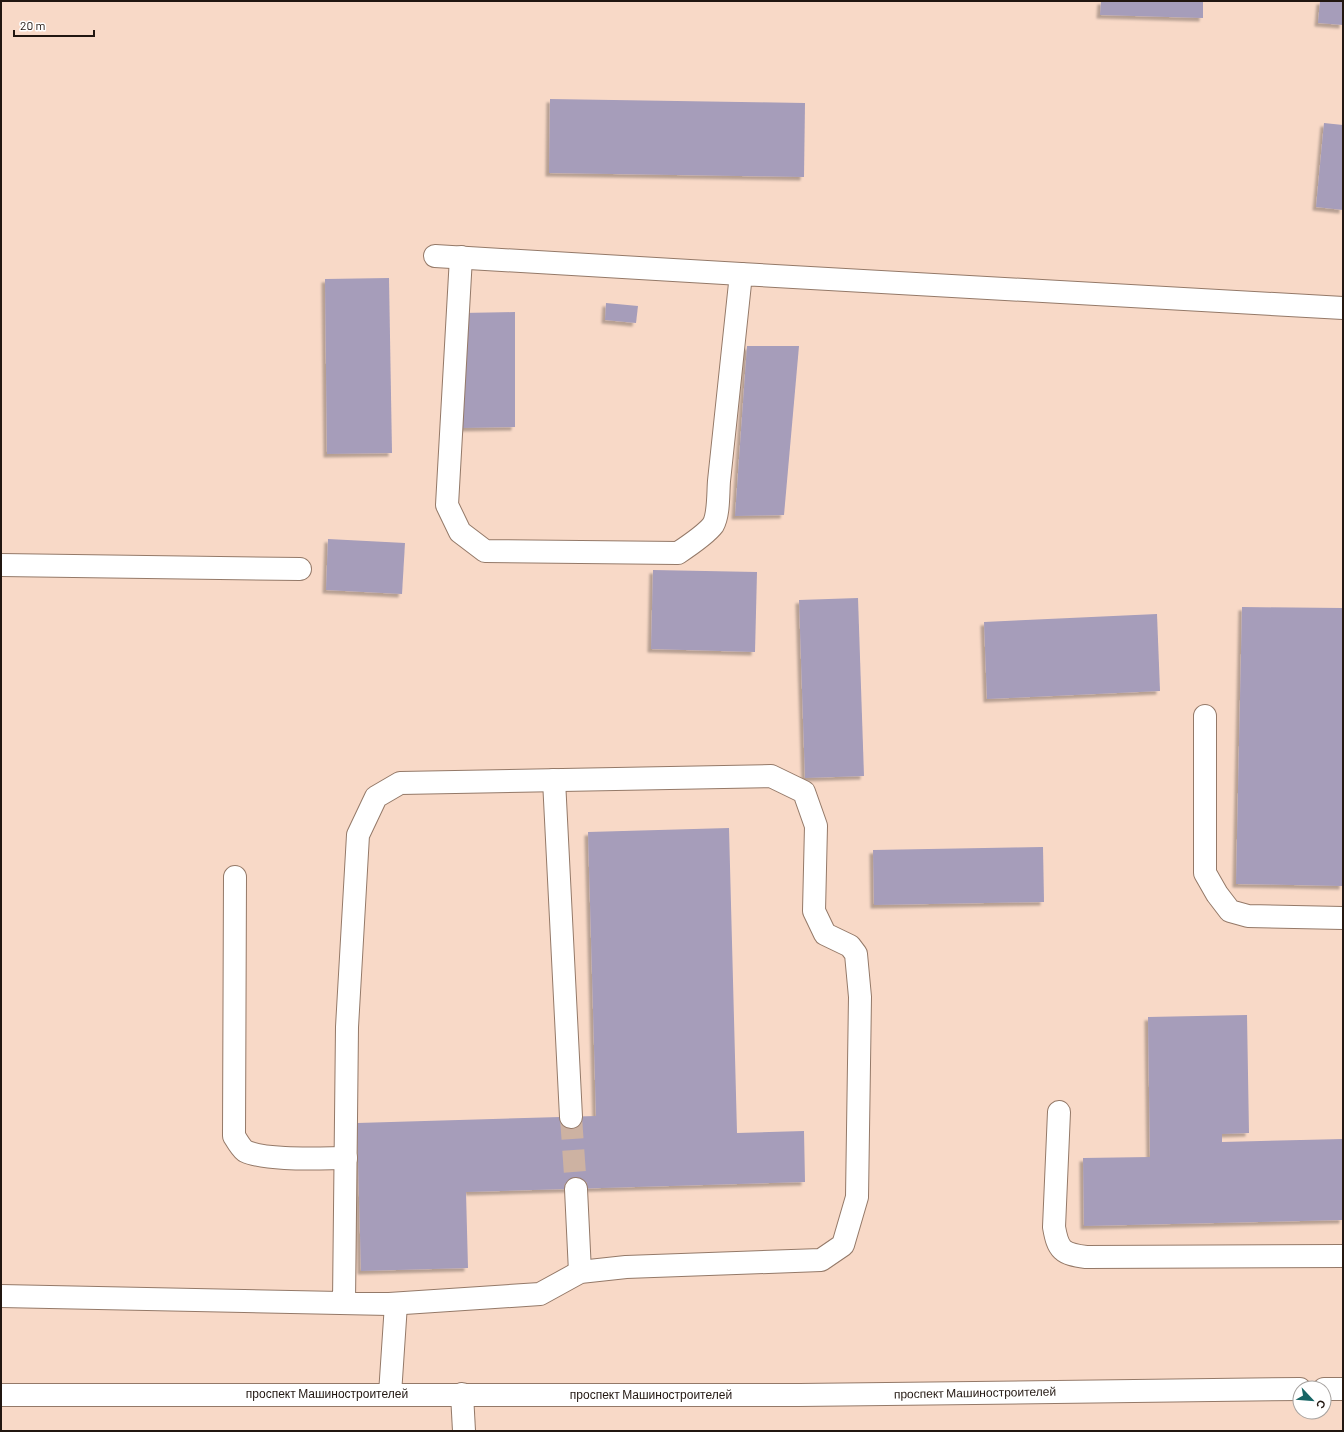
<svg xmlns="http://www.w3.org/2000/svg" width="1344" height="1432" font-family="Barlow,sans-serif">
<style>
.building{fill:#a69dba;filter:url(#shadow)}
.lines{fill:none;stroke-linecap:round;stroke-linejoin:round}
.minor-tunnel{stroke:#cdb2a2;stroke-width:22;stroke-dasharray:22 11;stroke-linecap:butt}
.minor-casing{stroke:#947968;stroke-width:24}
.major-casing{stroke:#947968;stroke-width:24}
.minor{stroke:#fff;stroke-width:22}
.major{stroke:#fff;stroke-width:22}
.labels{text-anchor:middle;stroke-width:3.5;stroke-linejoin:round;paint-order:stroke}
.street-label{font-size:12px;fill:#211610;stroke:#fff}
</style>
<defs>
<filter id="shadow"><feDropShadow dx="-3.5" dy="3.5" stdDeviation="1" flood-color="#0004"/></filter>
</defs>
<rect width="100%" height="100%" fill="#f8d9c7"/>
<!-- building -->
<g class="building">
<path d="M1101 1H1203V18L1100 15Z"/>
<path d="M1320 1H1343V25L1318 23Z"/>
<path d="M550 99 805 103 804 177 549 173Z"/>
<path d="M1324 123 1343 125V210L1316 207Z"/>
<path d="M389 278 392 453 327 454 325 279Z"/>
<path d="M606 303 638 306 636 323 605 320Z"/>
<path d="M515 312V427L461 428V313Z"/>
<path d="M747 346H799L784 515 735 516Z"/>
<path d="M328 539 405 543 402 594 326 590Z"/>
<path d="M653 570 757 572 755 652 651 649Z"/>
<path d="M858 598 864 776 805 778 799 600Z"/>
<path d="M1242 607 1343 608V886L1236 884Z"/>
<path d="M1157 614 1160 691 987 699 984 622Z"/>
<path d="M729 828 737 1133 804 1131 805 1182 466 1192 468 1268 361 1271 357 1123 596 1116 588 832Z"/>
<path d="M1043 847 1044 902 874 905 873 850Z"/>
<path d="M1247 1015 1249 1133 1222 1134V1142L1343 1139V1220L1084 1226 1083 1158 1150 1157 1148 1017Z"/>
</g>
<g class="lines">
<!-- minor-tunnel -->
<path class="minor-tunnel" d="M571 1117 576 1189"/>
<defs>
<g id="minor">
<path d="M435 256 741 274"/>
<path d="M461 257 447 505 460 532 485 551 678 553C687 547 707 533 713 525 719 515 718 493 719 481L741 274 1343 308"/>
<path d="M1 565 300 569"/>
<path d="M1205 716V873L1217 894 1230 911 1248 916 1343 918"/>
<path d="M554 780 571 1117"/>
<path d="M235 877 234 1136C237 1141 241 1148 245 1151 266 1161 322 1158 346 1158"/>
<path d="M1059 1112 1054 1227C1058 1250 1062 1254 1086 1257L1343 1256"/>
<path d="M576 1189 580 1272"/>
<path d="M1 1296 389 1304 540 1294 580 1272 626 1267 821 1260 843 1245 857 1197 860 997 856 954 850 946 825 934 814 911 816 826 804 792 771 776 400 783 376 797 358 835 347 1027 344 1302"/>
<path d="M390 1394 396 1304"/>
<path d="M462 1394 464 1431"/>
</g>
<g id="major">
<path d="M1324 1389H1343"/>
<path d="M1 1395H799L1300 1389"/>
</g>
</defs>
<!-- minor casing -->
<use href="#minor" class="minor-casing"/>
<!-- major casing -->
<use href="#major" class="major-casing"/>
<!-- minor -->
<use href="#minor" class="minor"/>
<!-- major -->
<use href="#major" class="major"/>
</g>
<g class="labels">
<!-- street labels -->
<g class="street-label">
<text transform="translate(975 1393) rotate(-1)" y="4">проспект Машиностроителей</text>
<text x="327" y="1398">проспект Машиностроителей</text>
<text x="651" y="1399">проспект Машиностроителей</text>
</g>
</g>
<!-- border -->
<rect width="1344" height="1432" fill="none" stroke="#211610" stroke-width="4"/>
<!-- north arrow -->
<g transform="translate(1312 1400) rotate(116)"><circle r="19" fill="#ffffff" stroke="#a6a29f"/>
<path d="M0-3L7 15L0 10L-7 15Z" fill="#176565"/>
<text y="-6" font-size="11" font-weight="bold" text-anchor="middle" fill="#211610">С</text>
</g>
<!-- scale -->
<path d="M14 30v6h80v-6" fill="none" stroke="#211610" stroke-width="2"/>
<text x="20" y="30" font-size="12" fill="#211610" stroke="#ffffff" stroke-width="3" paint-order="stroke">20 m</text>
</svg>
